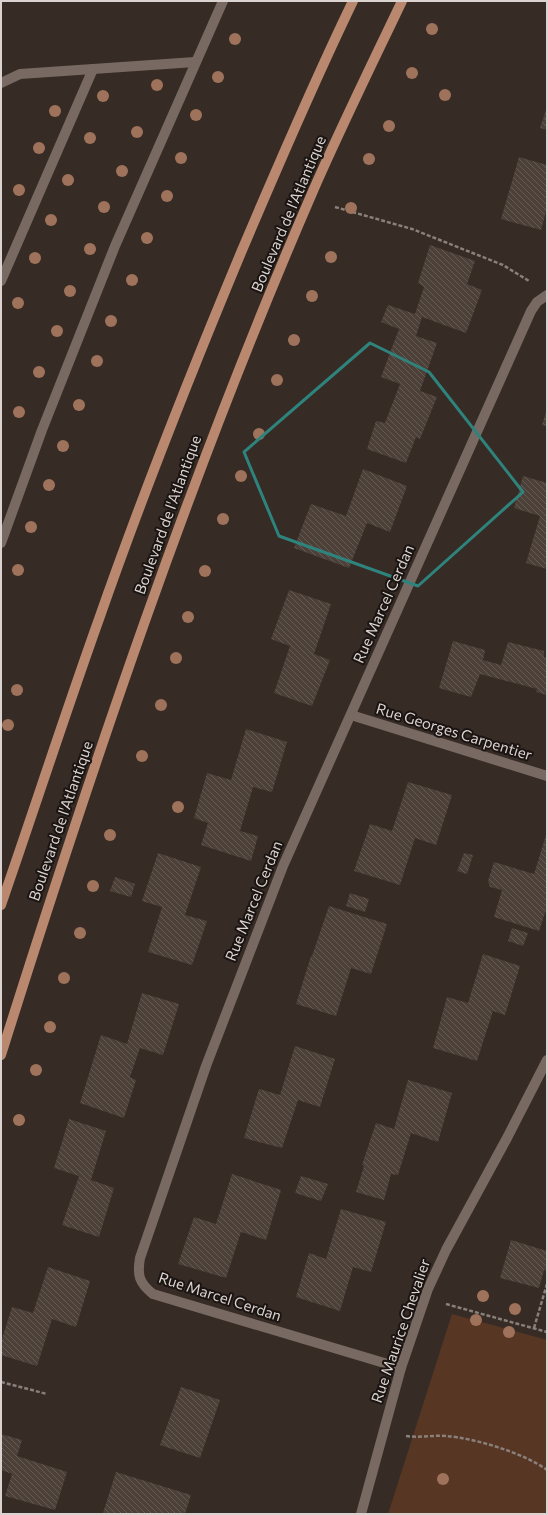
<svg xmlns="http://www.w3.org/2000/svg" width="548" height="1515" font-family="Commissioner,sans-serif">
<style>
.green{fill:#583624}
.building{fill:url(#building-back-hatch)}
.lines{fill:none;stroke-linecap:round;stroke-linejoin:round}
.path{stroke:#89807b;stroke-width:2.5;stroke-dasharray:4 2;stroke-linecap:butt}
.minor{stroke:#786a63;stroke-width:10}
.major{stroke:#b9886e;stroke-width:10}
.tree{fill:#9f735b}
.marked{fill:none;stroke:#2e847d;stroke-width:3;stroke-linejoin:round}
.labels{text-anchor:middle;stroke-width:4;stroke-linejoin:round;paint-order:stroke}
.street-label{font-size:15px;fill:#dbd3cf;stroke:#1a1412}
</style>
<defs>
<pattern id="building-back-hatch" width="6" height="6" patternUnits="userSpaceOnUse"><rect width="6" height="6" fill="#4c4039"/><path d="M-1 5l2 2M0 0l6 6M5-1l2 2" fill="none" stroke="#655b55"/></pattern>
</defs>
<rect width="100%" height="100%" fill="#362b25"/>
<!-- green -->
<path class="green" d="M452 1314 547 1340V1514H388Z"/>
<!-- building -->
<g class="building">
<path d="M547 107V130L540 128Z"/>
<path d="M519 157 547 165V208L541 230 501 219Z"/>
<path d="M430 245 475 261 467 284 482 290 466 333 422 317 416 336 437 343 420 391 437 397 420 439 416 437 406 463 367 449 376 421 385 423 400 384 381 377 399 329 381 322 388 305 415 314 424 287 418 283Z"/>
<path d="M547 409V426L542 425Z"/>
<path d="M363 469 407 486 390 532 367 523 349 568 294 548 311 504 346 516Z"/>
<path d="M523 476 547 483V569L526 563 540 516 514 508Z"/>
<path d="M289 590 331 604 314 654 330 660 312 706 274 693 290 646 271 639Z"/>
<path d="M453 641 485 650 483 660 501 665 508 642 544 651V657L547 658V695L536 692 537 689 480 674 471 697 439 688Z"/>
<path d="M246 729 287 742 272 792 253 787 240 831 258 836 251 861 201 845 208 823 194 818 207 773 231 780Z"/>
<path d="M408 782 452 795 436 845 415 838 400 885 354 871 370 824 392 831Z"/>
<path d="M547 832V907L539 931 494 917 502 890 490 887 488 881 494 862 534 874Z"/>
<path d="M158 853 201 867 185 915 207 921 192 965 148 952 162 907 142 901Z"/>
<path d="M464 853 473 855 467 874 457 871Z"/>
<path d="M115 877 135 884 131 897 110 891Z"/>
<path d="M350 893 369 899 365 912 346 906Z"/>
<path d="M329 906 387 924 371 974 351 968 336 1016 296 1004 311 956H312Z"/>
<path d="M512 928 528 933 523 946 508 941Z"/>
<path d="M483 954 520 966 505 1015 493 1011 477 1061 433 1048 447 997 468 1003Z"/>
<path d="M142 993 179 1004 163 1055 140 1048 130 1077 136 1080 124 1118 80 1103 101 1035 127 1044Z"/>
<path d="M295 1046 335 1059 320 1107 298 1100 282 1148 244 1138 259 1089 280 1095Z"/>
<path d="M408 1080 452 1093 438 1142 411 1133 398 1175 391 1174 384 1200 356 1192 364 1166 362 1165 376 1123 394 1129Z"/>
<path d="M69 1119 106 1131 91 1180 114 1188 99 1237 62 1225 79 1176 54 1168Z"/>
<path d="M232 1174 281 1190 266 1240 241 1232 226 1278 178 1264 194 1217 216 1224Z"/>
<path d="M301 1176 328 1184 321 1201 295 1193Z"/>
<path d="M341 1209 386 1222 371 1272 353 1267 340 1311 296 1297 309 1253 326 1259Z"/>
<path d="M511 1240 547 1251V1271L544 1270 539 1288 500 1278Z"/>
<path d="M48 1267 90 1281 76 1327 52 1319 37 1366 1 1355V1342L12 1307 33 1313Z"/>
<path d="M181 1387 220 1400 200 1458 160 1445Z"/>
<path d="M1 1434 22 1440 17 1456 67 1472 55 1510 5 1496 12 1474 1 1470Z"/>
<path d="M116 1472 191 1495 185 1514H108L103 1513Z"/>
</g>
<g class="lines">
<!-- path -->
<g class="path">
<path d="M335 207 412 229 503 265 529 281"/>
<path d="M446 1304 547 1332"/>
<path d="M534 1328 547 1284"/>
<path d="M1 1382 47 1394"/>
<path d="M406 1436C419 1438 432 1435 446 1436 474 1438 524 1453 547 1470"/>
</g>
<!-- minor -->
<g class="minor">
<path d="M1 83 20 74 195 62"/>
<path d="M1 281 93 69"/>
<path d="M1 543 42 430 115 246 223 1"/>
<path d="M351 715 547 776"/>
<path d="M401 1368 153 1294C139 1283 137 1275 140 1258L206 1066 283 866 531 311 537 302 547 295"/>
<path d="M361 1514 401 1368 428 1289 446 1250 507 1138 547 1060"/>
</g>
<!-- major -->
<g class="major">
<path d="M1 905C34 810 65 714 99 619 142 496 190 375 240 255 276 170 313 84 353 1"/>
<path d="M1 1055C93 763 191 472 313 191 341 127 372 64 402 1"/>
</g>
</g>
<!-- trees -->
<g class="tree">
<circle cx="432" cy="29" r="6"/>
<circle cx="235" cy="39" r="6"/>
<circle cx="412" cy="73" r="6"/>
<circle cx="218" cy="77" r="6"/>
<circle cx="157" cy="85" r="6"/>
<circle cx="445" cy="95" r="6"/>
<circle cx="103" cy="96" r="6"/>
<circle cx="55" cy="111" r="6"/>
<circle cx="196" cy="115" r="6"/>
<circle cx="389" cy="126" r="6"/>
<circle cx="137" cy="132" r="6"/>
<circle cx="90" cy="138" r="6"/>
<circle cx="39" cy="148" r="6"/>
<circle cx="181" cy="158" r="6"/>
<circle cx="369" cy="159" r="6"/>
<circle cx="122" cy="171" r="6"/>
<circle cx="68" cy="180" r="6"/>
<circle cx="19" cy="190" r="6"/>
<circle cx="167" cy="196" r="6"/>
<circle cx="104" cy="207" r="6"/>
<circle cx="351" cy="208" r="6"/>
<circle cx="51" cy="220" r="6"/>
<circle cx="147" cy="238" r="6"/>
<circle cx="90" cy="249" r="6"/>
<circle cx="331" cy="257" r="6"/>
<circle cx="35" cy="258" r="6"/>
<circle cx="132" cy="280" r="6"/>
<circle cx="70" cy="291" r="6"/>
<circle cx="312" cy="296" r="6"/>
<circle cx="18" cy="303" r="6"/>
<circle cx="111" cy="321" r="6"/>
<circle cx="57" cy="331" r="6"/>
<circle cx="294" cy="340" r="6"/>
<circle cx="97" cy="361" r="6"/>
<circle cx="39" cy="372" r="6"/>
<circle cx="277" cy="380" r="6"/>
<circle cx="79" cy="405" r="6"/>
<circle cx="19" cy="412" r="6"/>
<circle cx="259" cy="434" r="6"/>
<circle cx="63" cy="446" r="6"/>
<circle cx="241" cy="476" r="6"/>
<circle cx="49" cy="485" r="6"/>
<circle cx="223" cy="519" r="6"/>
<circle cx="31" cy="527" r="6"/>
<circle cx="18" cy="570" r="6"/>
<circle cx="205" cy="571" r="6"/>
<circle cx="188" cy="617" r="6"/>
<circle cx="176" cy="658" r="6"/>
<circle cx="17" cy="690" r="6"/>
<circle cx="161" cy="705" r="6"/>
<circle cx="8" cy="725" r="6"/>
<circle cx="142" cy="756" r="6"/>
<circle cx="178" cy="807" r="6"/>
<circle cx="110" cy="835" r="6"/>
<circle cx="93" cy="886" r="6"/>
<circle cx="80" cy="933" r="6"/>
<circle cx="64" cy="978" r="6"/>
<circle cx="50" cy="1027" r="6"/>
<circle cx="36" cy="1070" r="6"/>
<circle cx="19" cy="1120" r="6"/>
<circle cx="483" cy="1296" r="6"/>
<circle cx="515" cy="1309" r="6"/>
<circle cx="476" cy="1320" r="6"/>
<circle cx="509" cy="1332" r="6"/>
<circle cx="443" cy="1479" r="6"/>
</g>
<!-- marked area -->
<path class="marked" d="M370 343 429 372 523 492 418 586 279 536 244 452Z"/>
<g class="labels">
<!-- street labels -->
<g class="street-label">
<text transform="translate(289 214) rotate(-67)" y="5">Boulevard de l'Atlantique</text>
<text transform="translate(168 515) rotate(-70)" y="5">Boulevard de l'Atlantique</text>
<text transform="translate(384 604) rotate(-66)" y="5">Rue Marcel Cerdan</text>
<text transform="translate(454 732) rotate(17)" y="5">Rue Georges Carpentier</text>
<text transform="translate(61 821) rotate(-71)" y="5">Boulevard de l'Atlantique</text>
<text transform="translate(254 901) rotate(-68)" y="5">Rue Marcel Cerdan</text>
<text transform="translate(220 1297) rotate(18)" y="5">Rue Marcel Cerdan</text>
<text transform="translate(401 1331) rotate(-71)" y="5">Rue Maurice Chevalier</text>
</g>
</g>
<!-- border -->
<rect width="548" height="1515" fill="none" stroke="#dbd3cf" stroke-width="4"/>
</svg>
